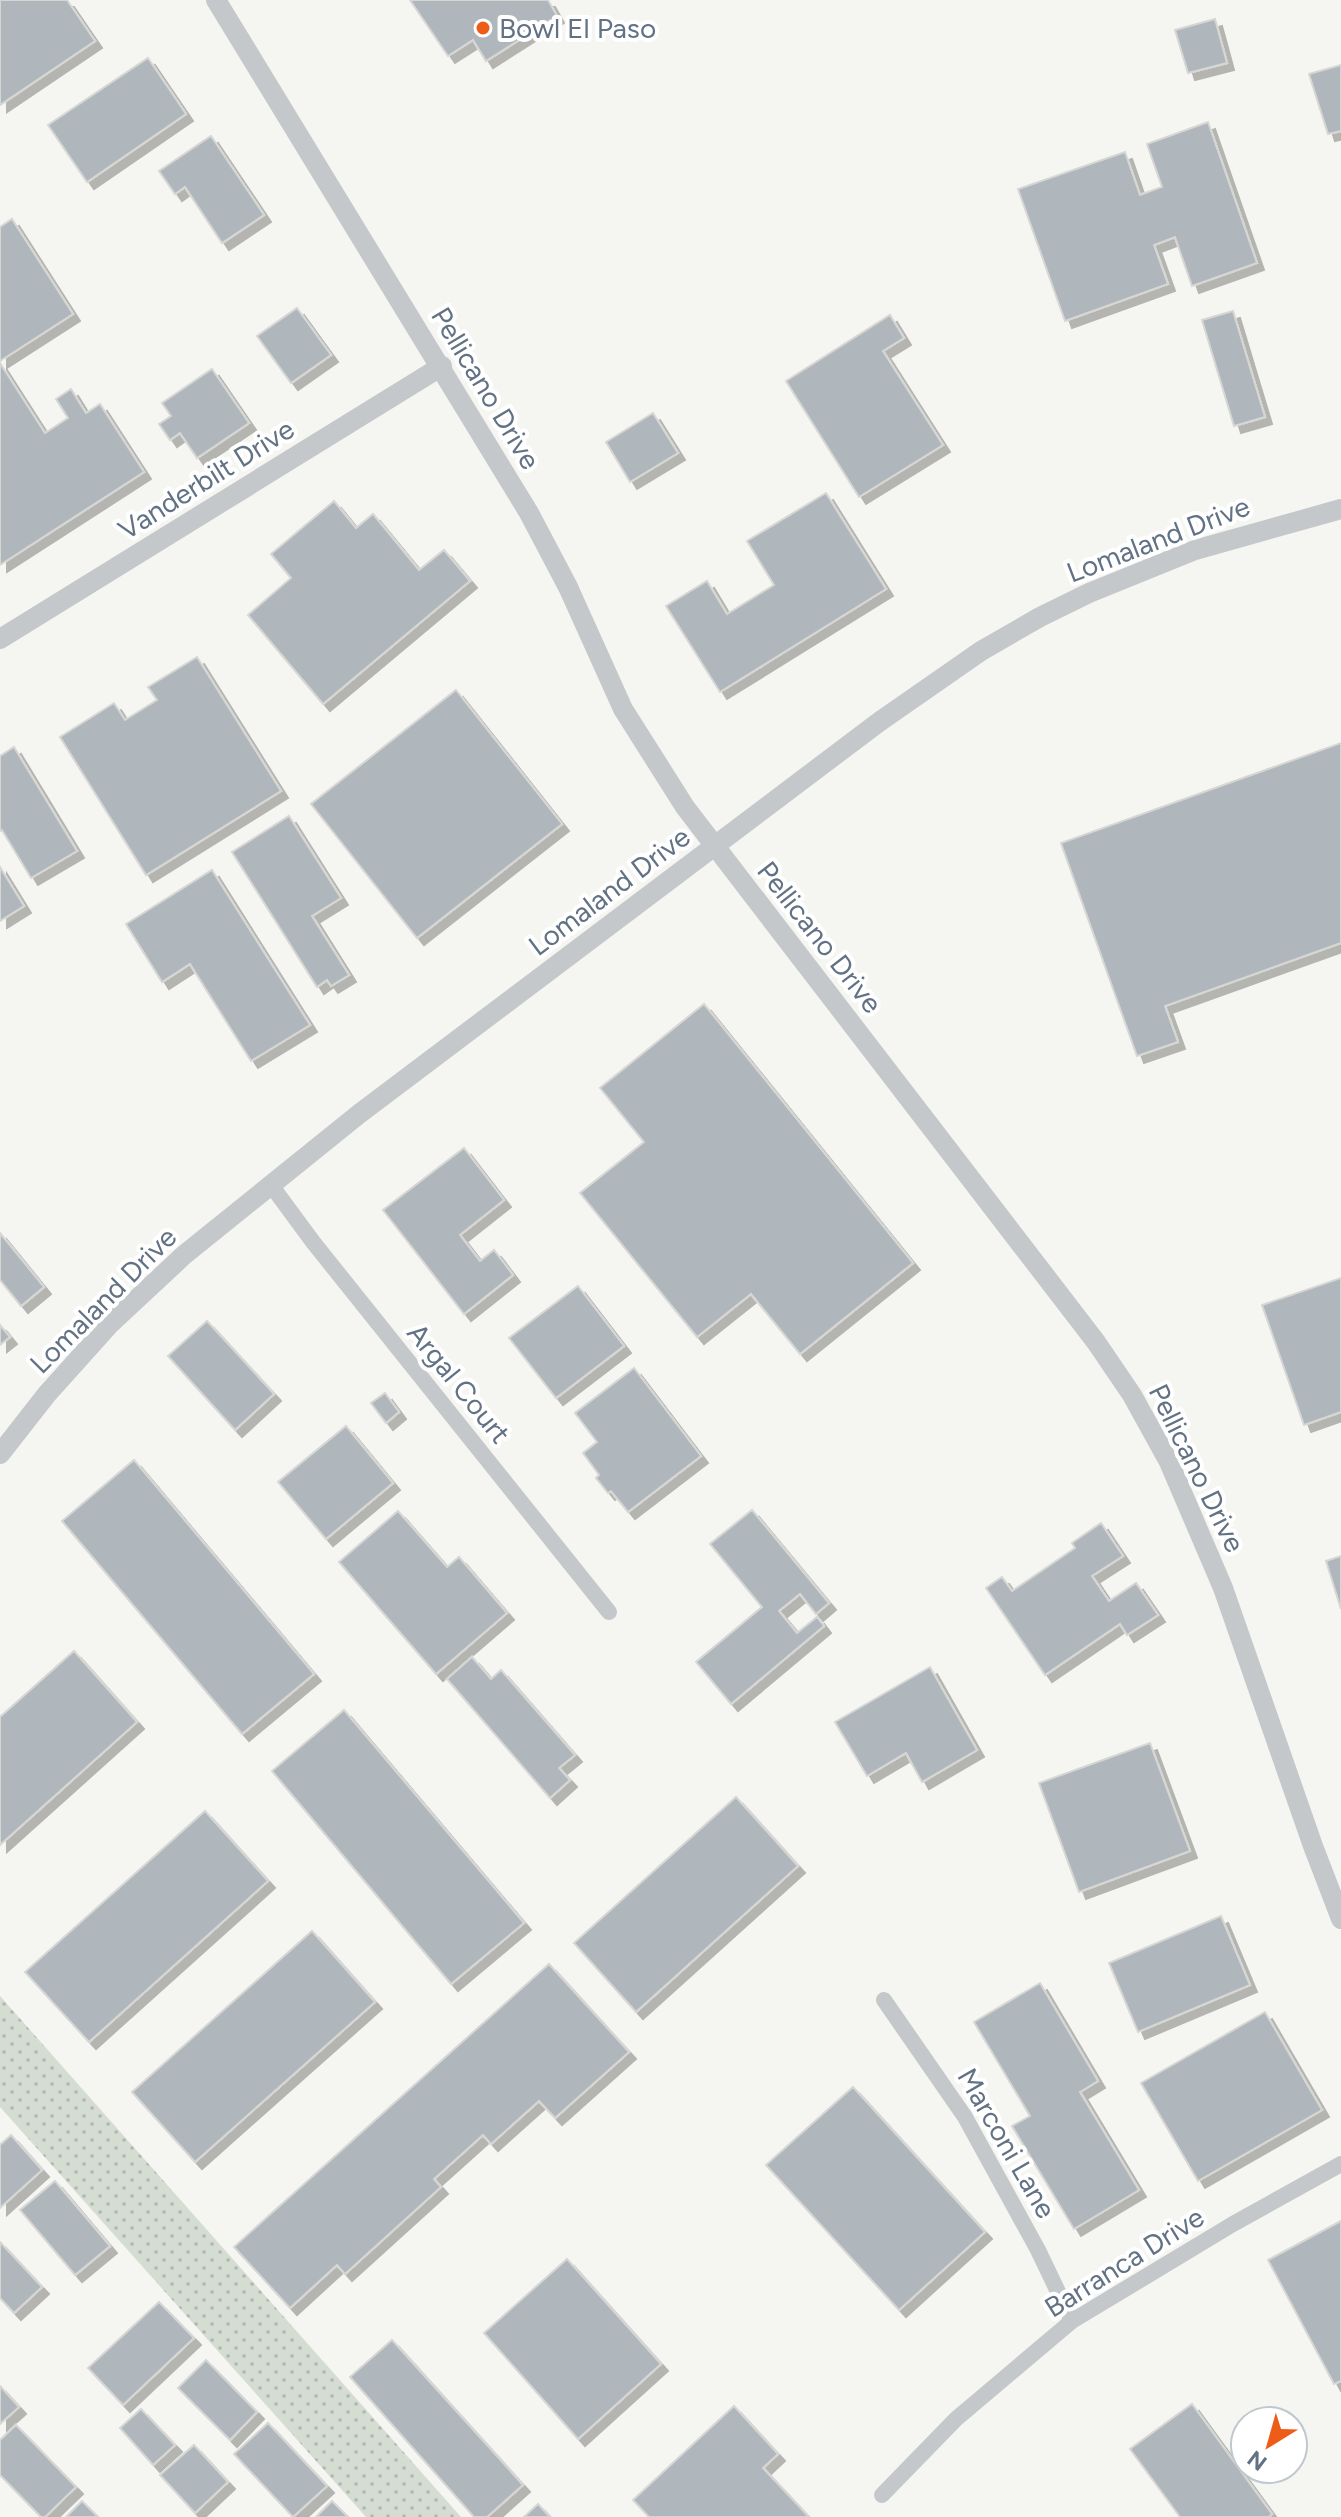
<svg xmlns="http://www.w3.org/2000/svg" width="1341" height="2517" font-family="Figtree,sans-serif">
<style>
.grass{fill:url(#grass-dots)}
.building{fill:#afb6bc;stroke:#d6d6d4;stroke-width:2;filter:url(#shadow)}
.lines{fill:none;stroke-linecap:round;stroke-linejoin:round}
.minor{stroke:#c4c8cb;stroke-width:16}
.tertiary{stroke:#c4c8cb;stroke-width:20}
.poi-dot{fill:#ee5d18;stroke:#fff;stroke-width:3}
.labels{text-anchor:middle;stroke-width:8;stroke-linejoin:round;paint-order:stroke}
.poi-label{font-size:28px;fill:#627284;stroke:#fff;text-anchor:start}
.street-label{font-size:28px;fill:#627284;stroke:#fff}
</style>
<defs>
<pattern id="grass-dots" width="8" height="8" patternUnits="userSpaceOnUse" patternTransform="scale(2)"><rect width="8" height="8" fill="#d5ddd2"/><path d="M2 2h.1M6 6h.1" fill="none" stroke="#b0b8b0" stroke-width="1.8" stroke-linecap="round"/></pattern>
<filter id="shadow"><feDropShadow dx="7" dy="7" stdDeviation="0" flood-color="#0004"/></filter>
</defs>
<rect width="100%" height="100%" fill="#f5f5f1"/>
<!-- grass -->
<path class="grass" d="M0 1996 461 2517H366L0 2107Z"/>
<!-- building -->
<g class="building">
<path d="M0 0H67L95 41 0 105Z"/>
<path d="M410 0H548L557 16 486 61 473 40 448 56Z"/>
<path d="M1215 19 1227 63 1188 73 1175 30Z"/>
<path d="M148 58 186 114 87 182 48 125Z"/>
<path d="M1341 65V131L1328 134 1309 74Z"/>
<path d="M1208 122 1257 263 1192 286 1175 237 1154 245 1168 284 1065 321 1018 189 1125 152 1140 195 1162 187 1147 144Z"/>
<path d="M211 136 264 215 222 243 185 187 175 194 159 171Z"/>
<path d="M12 219 73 314 0 361V227Z"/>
<path d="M297 308 331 355 291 383 257 336Z"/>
<path d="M1233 311 1265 417 1234 426 1202 320Z"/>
<path d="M890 315 904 338 883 351 943 445 859 497 786 381Z"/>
<path d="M0 363 45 433 68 418 56 399 71 389 86 413 100 404 144 472 0 565Z"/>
<path d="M212 369 249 423 197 458 180 433 170 440 159 424 171 416 162 403Z"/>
<path d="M653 413 678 453 630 482 606 442Z"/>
<path d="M826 493 886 589 720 692 666 606 707 581 727 614 774 585 747 541Z"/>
<path d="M334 501 356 528 373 514 419 570 444 550 470 581 323 704 248 615 291 578 271 554Z"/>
<path d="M197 657 281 791 146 875 60 737 114 703 125 720 157 700 148 687Z"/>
<path d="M456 690 562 824 417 938 311 804Z"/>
<path d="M1341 743V943L1165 1006 1178 1042 1137 1056 1061 843Z"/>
<path d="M14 747 77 851 31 878 2 830 0 831V756Z"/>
<path d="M289 816 341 898 312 916 349 975 331 986 327 980 317 987 232 852Z"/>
<path d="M0 867 24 906 0 921Z"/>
<path d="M212 870 310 1025 251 1061 190 964 162 982 126 924Z"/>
<path d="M704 1004 913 1263 800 1354 751 1294 697 1337 580 1193 644 1142 600 1088Z"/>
<path d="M464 1148 504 1200 460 1235 480 1261 494 1250 513 1275 464 1314 383 1210Z"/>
<path d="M0 1233 44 1287 21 1306 0 1280Z"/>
<path d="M1341 1278V1412L1304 1425 1262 1305Z"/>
<path d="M578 1286 624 1346 556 1398 509 1338Z"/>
<path d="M207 1321 274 1394 235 1430 168 1356Z"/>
<path d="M0 1325 10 1337 0 1345Z"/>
<path d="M634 1368 701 1456 628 1512 611 1491 608 1493 596 1478 599 1475 583 1453 597 1442 575 1413Z"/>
<path d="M385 1393 399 1412 386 1423 371 1403Z"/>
<path d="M346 1426 393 1483 326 1539 278 1482Z"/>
<path d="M134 1460 314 1674 242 1734 62 1521Z"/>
<path d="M752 1510 829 1603 816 1614 800 1594 779 1611 797 1633 817 1617 824 1626 731 1704 696 1662 762 1607 710 1544Z"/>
<path d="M398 1511 447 1567 459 1557 507 1613 436 1674 339 1562Z"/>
<path d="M1101 1523 1123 1556 1092 1576 1109 1601 1136 1583 1158 1615 1127 1635 1120 1624 1045 1675 986 1588 1002 1577 1012 1591 1075 1548 1072 1543Z"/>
<path d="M1341 1556V1609L1326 1561Z"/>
<path d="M74 1651 137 1722 0 1845V1717Z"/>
<path d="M472 1657 491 1679 501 1670 575 1755 559 1768 570 1780 550 1798 447 1679Z"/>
<path d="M930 1667 977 1750 922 1782 906 1753 867 1776 835 1722Z"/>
<path d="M344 1710 524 1923 451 1984 272 1771Z"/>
<path d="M1150 1743 1190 1851 1079 1892 1039 1783Z"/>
<path d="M736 1797 798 1866 636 2012 574 1943Z"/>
<path d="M205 1811 268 1881 89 2042 25 1972Z"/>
<path d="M1221 1916 1250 1985 1138 2032 1109 1963Z"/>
<path d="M312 1931 375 2002 195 2162 132 2092Z"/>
<path d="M549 1964 629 2052 555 2118 539 2101 491 2144 483 2135 434 2179 441 2187 345 2274 337 2265 290 2308 234 2247Z"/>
<path d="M1040 1983 1098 2081 1080 2092 1139 2190 1074 2229 1012 2126 1030 2116 974 2022Z"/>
<path d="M1265 2012 1322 2110 1198 2181 1141 2083Z"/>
<path d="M853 2087 985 2232 899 2310 766 2165Z"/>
<path d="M11 2135 42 2170 0 2208V2145Z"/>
<path d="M55 2181 110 2246 75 2275 20 2210Z"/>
<path d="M1341 2221V2381L1334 2384 1268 2260Z"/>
<path d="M0 2242 42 2287 14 2313 0 2298Z"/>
<path d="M567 2259 661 2364 578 2439 484 2333Z"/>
<path d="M159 2302 194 2338 123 2405 88 2368Z"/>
<path d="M392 2340 523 2485 487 2517H474L350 2377Z"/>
<path d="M206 2360 257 2412 230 2440 178 2388Z"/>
<path d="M0 2386 19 2407 0 2424Z"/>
<path d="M1192 2404 1272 2514 1269 2517H1180L1130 2449Z"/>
<path d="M734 2406 778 2454 763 2468 809 2517H649L633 2500Z"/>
<path d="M141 2409 175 2445 153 2465 120 2428Z"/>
<path d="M268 2423 327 2486 293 2517 234 2454Z"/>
<path d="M16 2425 76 2487 45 2517H41L0 2475V2440Z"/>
<path d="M194 2445 228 2482 195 2513 160 2475Z"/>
<path d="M82 2501 98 2517H66Z"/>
<path d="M332 2501 348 2517H316Z"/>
<path d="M538 2504 550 2517H524Z"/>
</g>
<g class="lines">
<!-- minor -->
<g class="minor">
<path d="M271 1185 313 1242 609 1612"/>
<path d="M884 2000 965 2117 1038 2250 1072 2321"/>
<path d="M882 2495 956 2419 1072 2321 1233 2224 1341 2164"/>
</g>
<!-- tertiary -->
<g class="tertiary">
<path d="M216 0 529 513 568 587 623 709 685 807 1096 1342 1132 1395 1169 1462 1223 1588 1313 1846 1341 1919"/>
<path d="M0 639 442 366"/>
<path d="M0 1454 47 1394 109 1325 184 1255 359 1114 879 722 981 651 1040 617 1089 593 1195 550 1341 509"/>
</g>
</g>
<!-- markers -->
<circle class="poi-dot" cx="483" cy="28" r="8"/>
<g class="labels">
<!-- poi labels -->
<g class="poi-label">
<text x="499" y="38">Bowl El Paso</text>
</g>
<!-- street labels -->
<g class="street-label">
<text transform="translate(486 388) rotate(59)" y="10">Pellicano Drive</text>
<text transform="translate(206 479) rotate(-32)" y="10">Vanderbilt Drive</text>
<text transform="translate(1158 539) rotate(-21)" y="10">Lomaland Drive</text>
<text transform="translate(609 891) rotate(-37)" y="10">Lomaland Drive</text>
<text transform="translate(820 937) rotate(52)" y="10">Pellicano Drive</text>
<text transform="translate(103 1300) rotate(-45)" y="10">Lomaland Drive</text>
<text transform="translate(459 1383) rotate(51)" y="10">Argal Court</text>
<text transform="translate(1197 1468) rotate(64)" y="10">Pellicano Drive</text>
<text transform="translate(1007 2143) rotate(60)" y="10">Marconi Lane</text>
<text transform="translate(1124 2262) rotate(-32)" y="10">Barranca Drive</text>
</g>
</g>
<!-- north arrow -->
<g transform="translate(1269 2445) rotate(217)"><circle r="38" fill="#ffffff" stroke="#c0c7ce" stroke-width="2"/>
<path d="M0-6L14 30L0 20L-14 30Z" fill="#ee5d18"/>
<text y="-12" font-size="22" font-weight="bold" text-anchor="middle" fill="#627284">N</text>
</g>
</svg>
